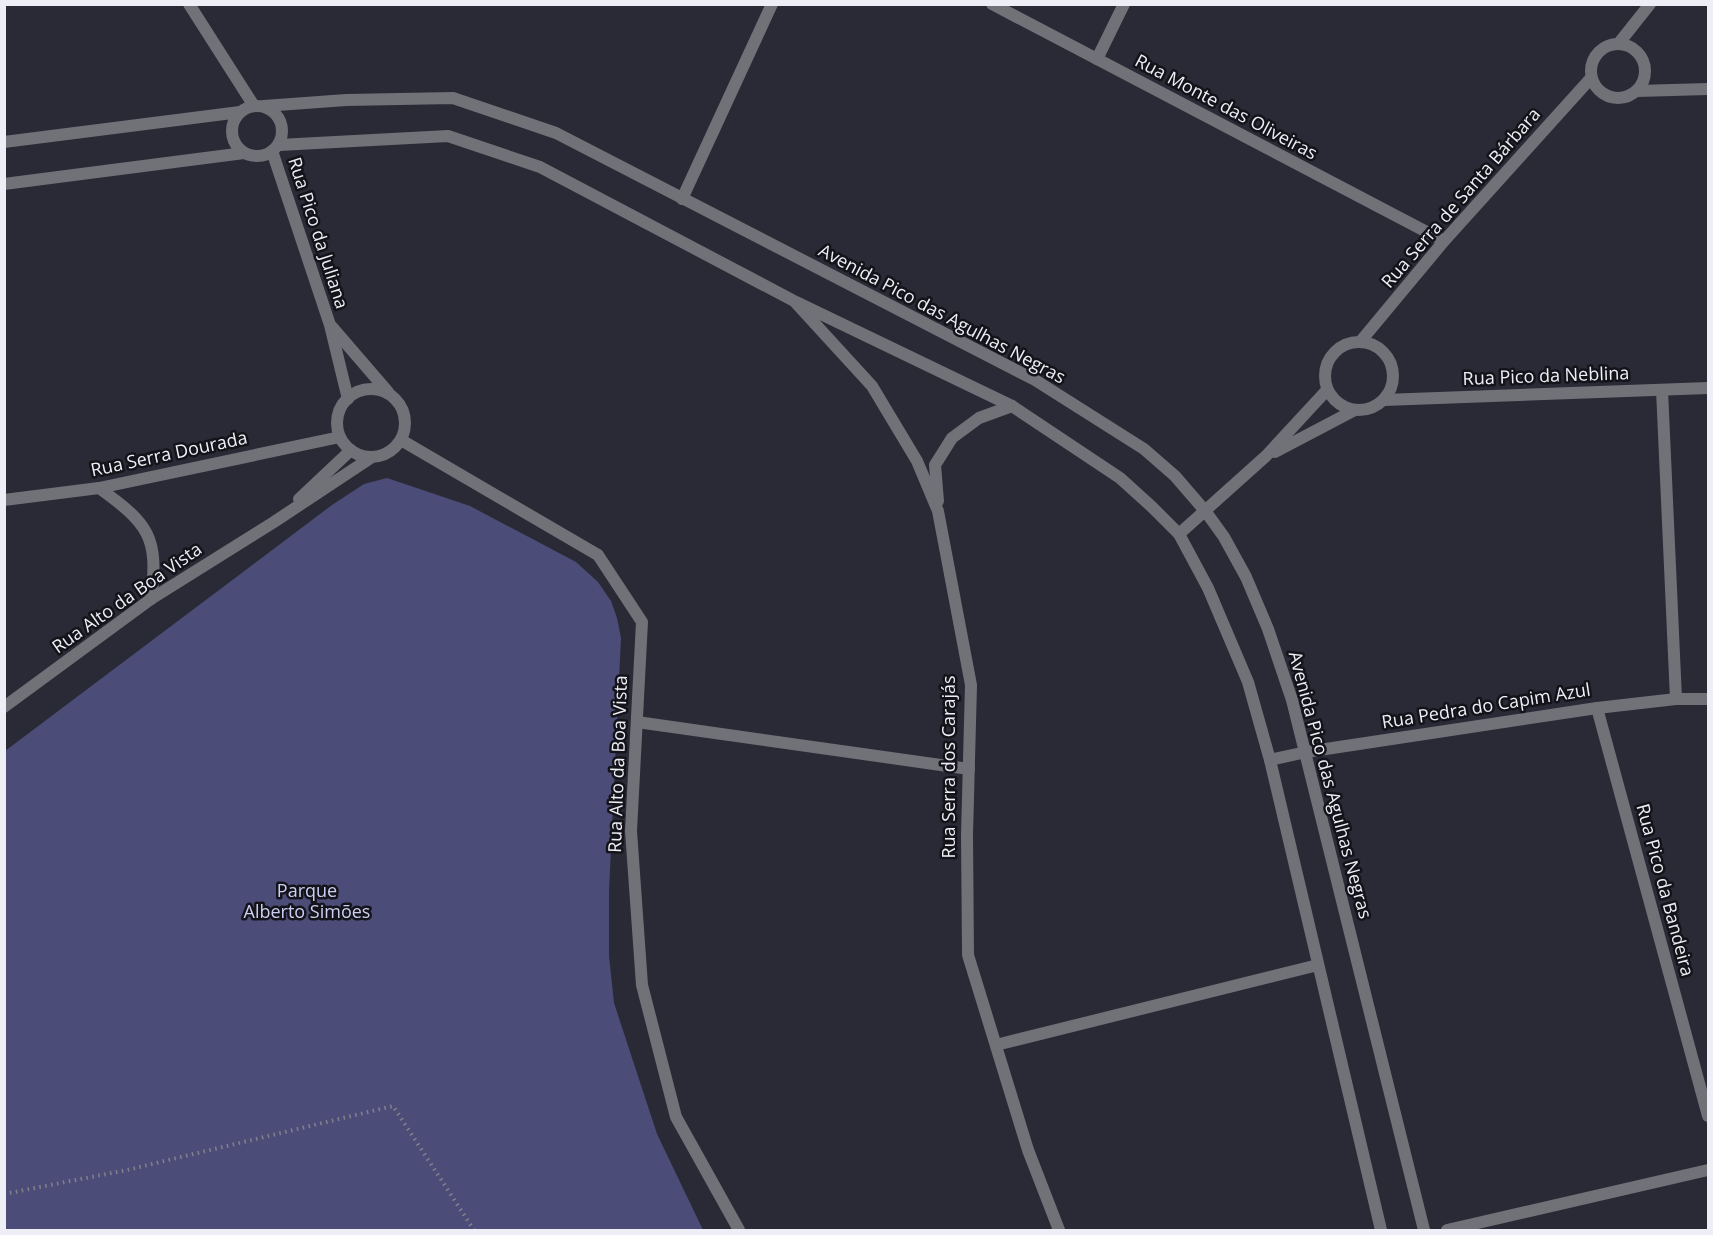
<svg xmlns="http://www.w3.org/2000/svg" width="1713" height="1235" font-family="'Open Sans',sans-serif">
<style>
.green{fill:#4c4c78}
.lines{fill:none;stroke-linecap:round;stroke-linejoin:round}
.path{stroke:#82828c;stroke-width:4;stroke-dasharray:1.5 4.5;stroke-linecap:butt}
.service{stroke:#717178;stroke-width:12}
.minor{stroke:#717178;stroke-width:12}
.tertiary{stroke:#717178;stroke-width:12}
.labels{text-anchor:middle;stroke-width:5;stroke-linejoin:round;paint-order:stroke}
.street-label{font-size:18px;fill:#eeeef6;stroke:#131319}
.park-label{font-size:18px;fill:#cccef3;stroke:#131319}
</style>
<rect width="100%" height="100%" fill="#2a2a36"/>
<!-- green -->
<path class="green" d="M387 478 470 506 576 562 598 582 611 601 617 618 621 638 609 891V956L614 1003 657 1134 703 1230H5V751L332 505 364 484Z"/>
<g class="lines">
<!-- path -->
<path class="path" d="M4 1194 127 1170 393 1106 474 1230"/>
<!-- service -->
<g class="service">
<path d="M1097 59 1124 4"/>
<path d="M682 199 772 4"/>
<path d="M637 722 969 769"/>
<path d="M996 1045 1318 965"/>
<path d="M1447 1230 1708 1170"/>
</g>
<!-- minor -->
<g class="minor">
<path d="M189 4 254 106"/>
<path d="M992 4 1444 241"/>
<path d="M1619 43 1650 4"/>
<circle cx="1618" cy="71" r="27"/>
<path d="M1637 91 1708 89"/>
<path d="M272 151 330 325 348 399"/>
<path d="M796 303 872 386 917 461 938 511 971 685 967 835 968 955 1028 1150 1059 1230"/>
<path d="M332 327 388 392"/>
<circle cx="1359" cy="376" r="34"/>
<path d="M1360 342 1444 241 1591 78"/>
<circle cx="371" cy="423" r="34"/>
<path d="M1662 390 1676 699"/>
<path d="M1384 400 1708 388"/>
<path d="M401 440 598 555 642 622 631 831 642 985 676 1117 739 1230"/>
<path d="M1275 452 1353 411"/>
<path d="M99 488C149 524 159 537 151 599"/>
<path d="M299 499 351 450"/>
<path d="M4 500 99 488 340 437"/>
<path d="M938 501 935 465 952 438 979 418 1012 406"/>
<path d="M1179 534 1266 456 1327 390"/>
<path d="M4 707 151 599 274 522 372 457"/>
<path d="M1597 708 1708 1116"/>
<path d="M1270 760 1306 752 1597 708 1676 699H1708"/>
</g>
<!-- tertiary -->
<g class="tertiary">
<circle cx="257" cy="131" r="25"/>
<path d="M264 106 346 100 453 98 556 133 1035 380 1144 449 1175 476 1206 512 1224 537 1246 577 1268 629 1292 700 1424 1230"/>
<path d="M4 142 240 112"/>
<path d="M279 145 448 136 540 167 796 302 1012 406 1120 478 1152 507 1179 534 1208 588 1248 682 1270 760 1381 1230"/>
<path d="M4 184 244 153"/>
</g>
</g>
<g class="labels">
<!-- street labels -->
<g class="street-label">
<text transform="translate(1226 107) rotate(28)" y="6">Rua Monte das Oliveiras</text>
<text transform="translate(1461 198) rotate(-49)" y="6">Rua Serra de Santa Bárbara</text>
<text transform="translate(318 233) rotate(72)" y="6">Rua Pico da Juliana</text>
<text transform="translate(942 314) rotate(28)" y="6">Avenida Pico das Agulhas Negras</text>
<text transform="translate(1546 376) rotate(-2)" y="6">Rua Pico da Neblina</text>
<text transform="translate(169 454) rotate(-12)" y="6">Rua Serra Dourada</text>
<text transform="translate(127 598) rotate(-35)" y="6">Rua Alto da Boa Vista</text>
<text transform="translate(1486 706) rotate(-9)" y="6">Rua Pedra do Capim Azul</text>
<text transform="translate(618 764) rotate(-88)" y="6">Rua Alto da Boa Vista</text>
<text transform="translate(949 767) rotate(-90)" y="6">Rua Serra dos Carajás</text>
<text transform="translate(1330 785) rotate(75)" y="6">Avenida Pico das Agulhas Negras</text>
<text transform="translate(1665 890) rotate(75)" y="6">Rua Pico da Bandeira</text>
</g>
<!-- park labels -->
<g class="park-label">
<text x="307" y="897">Parque<tspan x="307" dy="21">Alberto Simões</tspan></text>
</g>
</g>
<!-- border -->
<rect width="1713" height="1235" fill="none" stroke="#eeeef6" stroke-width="12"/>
</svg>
